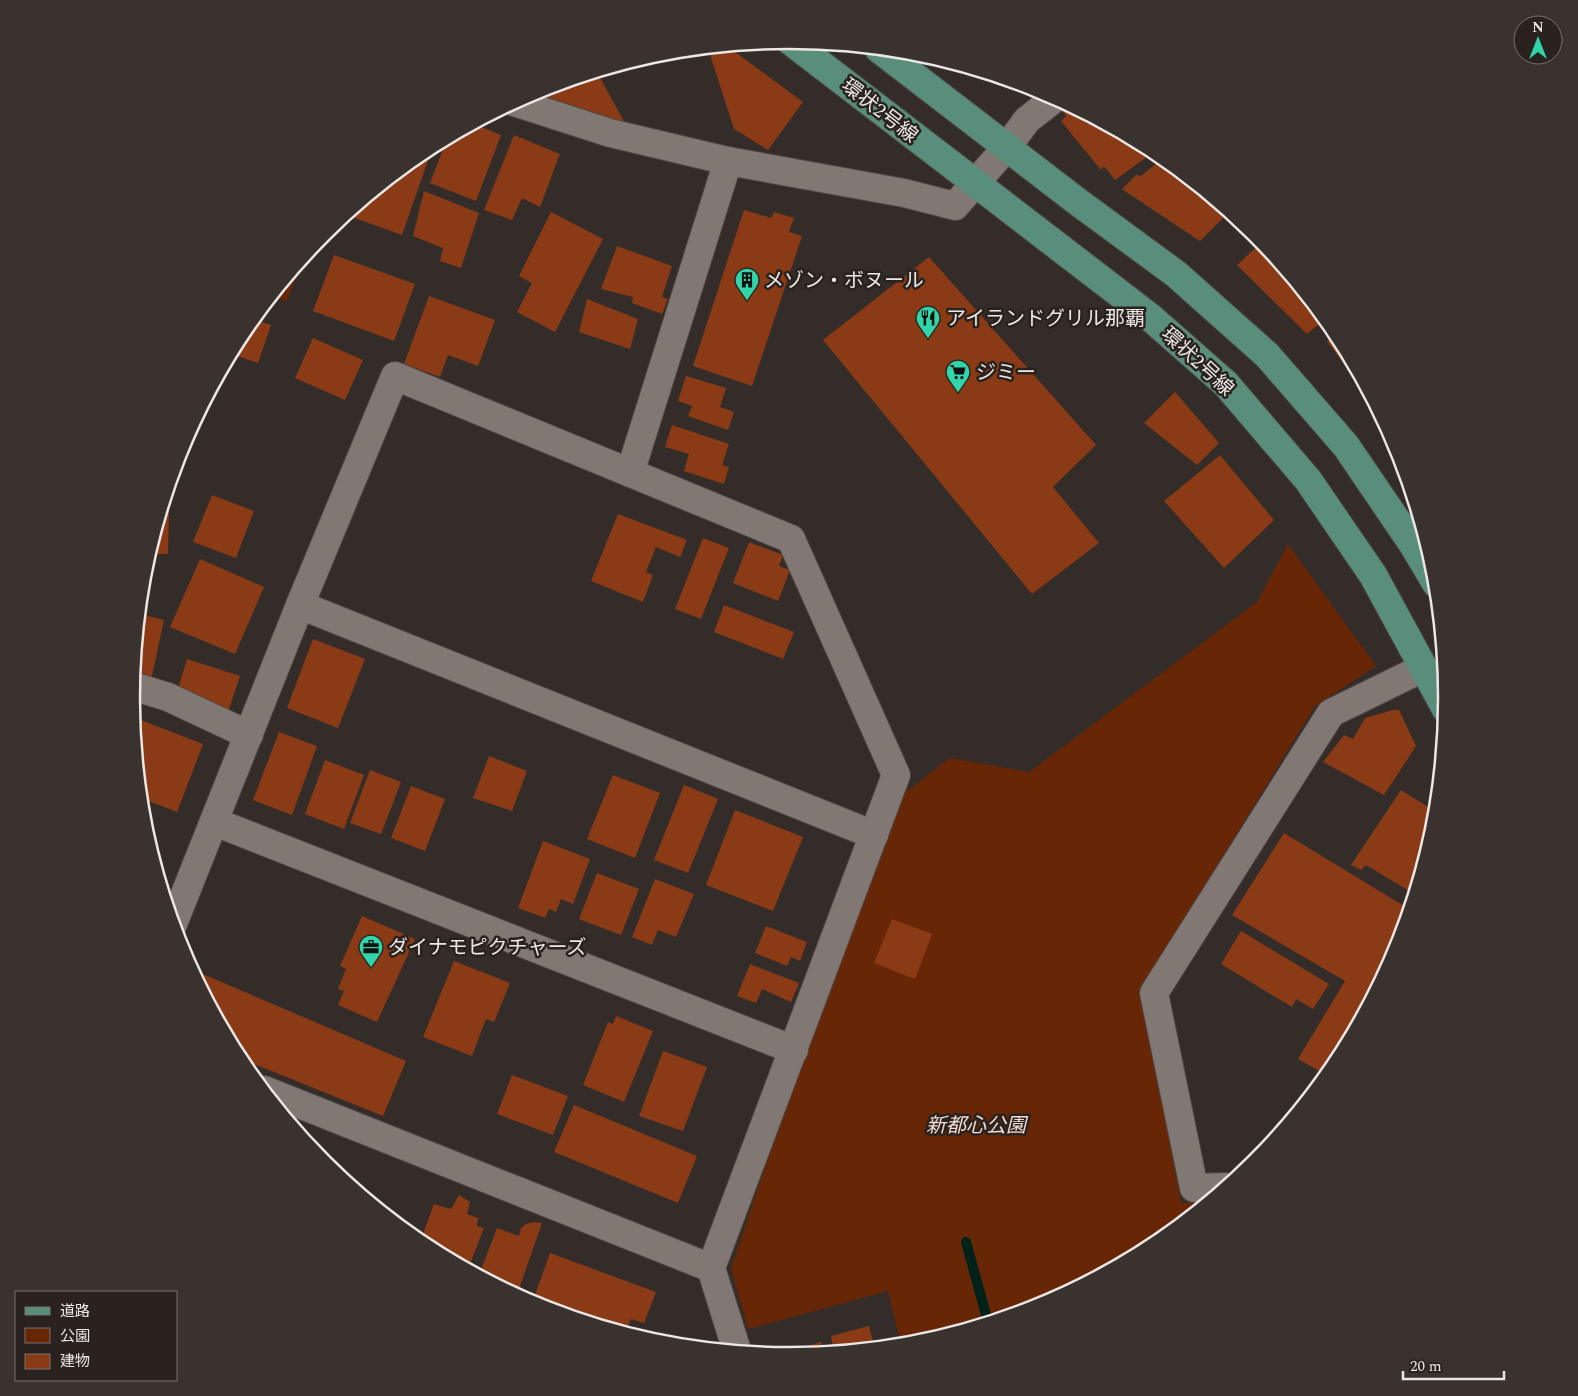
<svg xmlns="http://www.w3.org/2000/svg" width="1578" height="1396" font-family="Spectral,'Noto Sans JP',serif">
<style>
.green{fill:#672706}
.lines{fill:none;stroke-linecap:round;stroke-linejoin:round}
.stream{stroke:#002218;stroke-width:10}
.building{fill:#8a3b16}
.minor-casing{stroke:#4e4745;stroke-width:30}
.major-casing{stroke:#4e4745;stroke-width:30}
.minor{stroke:#817874;stroke-width:28}
.major{stroke:#588e7b;stroke-width:28}
.labels{text-anchor:middle;stroke-width:5;stroke-linejoin:round;paint-order:stroke}
.street-label{font-size:20px;fill:#ece7e5;stroke:#2a221f}
.poi-label{font-size:20px;fill:#ece7e5;stroke:#2a221f;text-anchor:start}
.park-label{font-size:20px;font-style:italic;fill:#f2dad1;stroke:#2a221f}
.rim{fill:none;stroke:#ece7e5;stroke-width:2.5}
</style>
<rect width="100%" height="100%" fill="#342c29"/>
<!-- green -->
<g class="green">
<path d="M304 256 287 301 271 297Z"/>
<path d="M1288 544 1376 666 1315 706 1141 989 1181 1203H1206L1154 1245 1041 1306 917 1343 901 1345 888 1291 748 1329 731 1269 887 802 913 787 949 758 1029 772 1257 602Z"/>
</g>
<g class="lines">
<!-- stream -->
<path class="stream" d="M966 1242 988 1322"/>
</g>
<!-- building -->
<g class="building">
<path d="M727 46 803 102 768 150 734 129 708 48Z"/>
<path d="M597 72 627 127 542 98 537 90Z"/>
<path d="M1065 103 1155 151 1115 180 1104 166 1101 170 1061 121 1066 116 1059 107Z"/>
<path d="M474 124 501 135 476 201 430 183 447 139Z"/>
<path d="M514 135 560 154 540 207 522 198 512 220 484 210Z"/>
<path d="M433 146 402 235 352 217 355 207 424 151Z"/>
<path d="M1163 158 1229 212 1200 241 1122 189 1136 175 1141 176Z"/>
<path d="M424 191 479 213 461 268 440 261 443 248 413 236Z"/>
<path d="M744 210 771 218 774 212 794 218 789 232 802 236 752 386 693 366Z"/>
<path d="M551 212 603 239 555 332 517 312 532 283 519 276Z"/>
<path d="M1262 242 1325 319 1307 334 1237 265Z"/>
<path d="M617 246 672 266 662 297 668 299 662 314 632 303 633 297 601 289Z"/>
<path d="M334 255 415 284 394 341 313 311Z"/>
<path d="M929 257 1096 445 1053 487 1099 543 1032 594 823 340Z"/>
<path d="M429 296 495 320 478 366 448 355 440 377 404 364Z"/>
<path d="M587 299 638 319 630 349 579 332Z"/>
<path d="M253 319 271 325 258 363 231 354 242 332Z"/>
<path d="M1337 334 1373 402V403L1327 341Z"/>
<path d="M313 338 363 360 345 400 295 378Z"/>
<path d="M686 376 726 388 720 407 734 412 728 430 688 416 692 406 678 401Z"/>
<path d="M1175 392 1219 443 1197 465 1144 423Z"/>
<path d="M672 425 729 444 722 465 729 467 724 484 684 471 689 454 665 447Z"/>
<path d="M1220 455 1274 520 1224 568 1164 501Z"/>
<path d="M212 495 254 511 236 558 193 542Z"/>
<path d="M163 505H169L168 554H148Z"/>
<path d="M618 514 687 540 680 557 656 547 646 572 653 575 643 602 591 581Z"/>
<path d="M703 538 729 548 701 619 675 609Z"/>
<path d="M749 542 783 555 779 566 790 570 778 601 733 583Z"/>
<path d="M200 559 264 587 235 654 170 627Z"/>
<path d="M724 605 794 632 783 659 714 632Z"/>
<path d="M139 614 164 620 151 680 133 676Z"/>
<path d="M313 639 365 659 338 728 287 708Z"/>
<path d="M187 659 240 676 228 712 176 695Z"/>
<path d="M1393 710H1399L1416 746 1384 795 1323 762 1344 735 1353 739 1365 718Z"/>
<path d="M133 717 203 744 177 812 141 798Z"/>
<path d="M279 732 317 746 292 815 253 800Z"/>
<path d="M489 756 527 771 512 811 473 798Z"/>
<path d="M325 760 364 775 344 829 305 814Z"/>
<path d="M370 770 401 782 381 834 350 823Z"/>
<path d="M613 775 660 793 635 858 587 839Z"/>
<path d="M684 785 718 799 688 873 654 860Z"/>
<path d="M411 786 445 799 425 851 391 838Z"/>
<path d="M1401 790 1436 812 1434 827 1414 894 1366 865 1361 870 1351 865Z"/>
<path d="M735 810 803 837 773 911 706 885Z"/>
<path d="M1284 833 1409 909 1397 950 1370 994 1372 996 1336 1064 1327 1075 1298 1059 1345 981 1232 915Z"/>
<path d="M543 841 590 859 573 904 561 899 556 912 549 909 545 918 518 908Z"/>
<path d="M597 873 639 889 621 935 579 919Z"/>
<path d="M655 879 694 894 676 937 658 930 652 945 632 937Z"/>
<path d="M362 916 415 939 377 1022 338 1005 344 991 338 989 346 969 340 966Z"/>
<path d="M892 919 932 934 915 979 874 963Z"/>
<path d="M766 926 807 942 800 961 791 957 787 966 755 953Z"/>
<path d="M1241 931 1329 984 1313 1009 1296 999 1292 1007 1221 964Z"/>
<path d="M454 961 510 983 494 1022 486 1019 472 1056 423 1037Z"/>
<path d="M750 964 799 983 791 1002 762 989 756 1003 737 996Z"/>
<path d="M191 969 406 1061 383 1116 239 1058Z"/>
<path d="M616 1016 653 1031 624 1102 583 1085 608 1022 613 1024Z"/>
<path d="M663 1051 707 1067 683 1131 639 1116Z"/>
<path d="M512 1075 568 1096 553 1135 497 1114Z"/>
<path d="M574 1105 697 1156 678 1203 554 1152Z"/>
<path d="M459 1195 470 1202 467 1214 478 1218 477 1226 484 1228 468 1269 420 1242 434 1204 451 1209Z"/>
<path d="M534 1222 542 1223 518 1292 495 1284 479 1275 497 1228 519 1236 521 1228 526 1224Z"/>
<path d="M550 1253 656 1292 644 1323 631 1319 625 1333 532 1303Z"/>
<path d="M869 1326 875 1348 834 1352 831 1336Z"/>
<path d="M821 1342 823 1353 789 1356 777 1355Z"/>
</g>
<g class="lines">
<defs>
<g id="minor">
<path d="M514 102 610 133 728 161 904 193 955 206 1007 147 1027 120 1055 98"/>
<path d="M630 473 728 161"/>
<path d="M300 605 874 835"/>
<path d="M132 686 168 697 249 735"/>
<path d="M215 822 794 1050"/>
<path d="M173 924 300 605 395 376 791 539 896 775 711 1268 737 1351"/>
<path d="M264 1090 711 1268"/>
<path d="M1225 1187 1194 1188 1154 993 1331 713 1423 668"/>
</g>
<g id="major">
<path d="M789 40 1150 317 1226 384 1308 480 1373 575 1446 709"/>
<path d="M879 49 1078 202 1176 274 1267 355 1346 446 1414 546 1436 583"/>
</g>
</defs>
<!-- minor casing -->
<use href="#minor" class="minor-casing"/>
<!-- major casing -->
<use href="#major" class="major-casing"/>
<!-- minor -->
<use href="#minor" class="minor"/>
<!-- major -->
<use href="#major" class="major"/>
</g>
<!-- icons -->
<defs>
<symbol id="building-pin" viewBox="-11 -11 22 30"><path d="M0 17L-7.5 6A9.5 9.5 0 1 1 7.5 6Z" fill="#32d4a9" stroke="#2a221f"/><path d="M-4-6H4V6H1V3H-1V6H-4ZM-2.5-4.3h1.7v1.8h-1.7ZM.8-4.3h1.7v1.8H.8ZM-2.5-1h1.7V.8h-1.7ZM.8-1h1.7V.8H.8Z" fill="#111"/></symbol>
<symbol id="restaurant-pin" viewBox="-11 -11 22 30"><path d="M0 17L-7.5 6A9.5 9.5 0 1 1 7.5 6Z" fill="#32d4a9" stroke="#2a221f"/><path d="M-5-6h1v4h1v-4h1v4h1v-4h1v5L-1.5 .5V6h-2V.5L-5-1ZM5-6V6H3V1.5H1.5Q1.5-4 5-6Z" fill="#111"/></symbol>
<symbol id="supermarket-pin" viewBox="-11 -11 22 30"><path d="M0 17L-7.5 6A9.5 9.5 0 1 1 7.5 6Z" fill="#32d4a9" stroke="#2a221f"/><path d="M-6-5.5h2.5l.6 2H6L4.5 2H-2.5L-4.4-4H-6ZM-1.5 3.2a1.3 1.3 0 1 0 .1 0ZM3 3.2a1.3 1.3 0 1 0 .1 0Z" fill="#111"/></symbol>
<symbol id="office-pin" viewBox="-11 -11 22 30"><path d="M0 17L-7.5 6A9.5 9.5 0 1 1 7.5 6Z" fill="#32d4a9" stroke="#2a221f"/><path d="M-6-3h4V-5.5h4V-3h4V5H-6ZM-1-4.5V-3h2v-1.5ZM-6 0V1H6V0Z" fill="#111"/></symbol>
</defs>
<g fill-rule="evenodd">
<use href="#building-pin" x="733" y="266" width="28" height="38"/>
<use href="#restaurant-pin" x="914" y="304" width="28" height="38"/>
<use href="#supermarket-pin" x="944" y="358" width="28" height="38"/>
<use href="#office-pin" x="357" y="933" width="28" height="38"/>
</g>
<g class="labels">
<!-- street labels -->
<g class="street-label">
<text transform="translate(880 110) rotate(38)" y="7">環状2号線</text>
<text transform="translate(1198 361) rotate(43)" y="7">環状2号線</text>
</g>
<!-- poi labels -->
<g class="poi-label">
<text x="764" y="287">メゾン・ボヌール</text>
<text x="946" y="325">アイランドグリル那覇</text>
<text x="976" y="379">ジミー</text>
<text x="388" y="954">ダイナモピクチャーズ</text>
</g>
<!-- park labels -->
<g class="park-label">
<text x="976" y="1132">新都心公園</text>
</g>
</g>
<!-- crop -->
<path d="M0 0H1578V1396H0ZM140 698a649 649 0 1 1 1298 0a649 649 0 1 1-1298 0Z" fill="#3a322f" fill-rule="evenodd"/>
<path class="rim" d="M140 698a649 649 0 1 1 1298 0a649 649 0 1 1-1298 0Z"/>
<!-- legend -->
<rect x="15" y="1291" width="162" height="90" fill="#2a221f" stroke="#78716e"/>
<rect x="25" y="1307" width="25" height="8" fill="#588e7b" stroke="#78716e"/>
<text x="60" y="1316" font-size="15" fill="#ece7e5">道路</text>
<rect x="25" y="1328" width="25" height="15" fill="#672706" stroke="#78716e"/>
<text x="60" y="1341" font-size="15" fill="#ece7e5">公園</text>
<rect x="25" y="1354" width="25" height="15" fill="#8a3b16" stroke="#78716e"/>
<text x="60" y="1366" font-size="15" fill="#ece7e5">建物</text>
<!-- north arrow -->
<g transform="translate(1538 40)"><circle r="24" fill="#2a221f" stroke="#78716e"/>
<path d="M0-4L9 19L0 12L-9 19Z" fill="#32d4a9"/>
<text y="-8" font-size="14" font-weight="bold" text-anchor="middle" fill="#ece7e5">N</text>
</g>
<!-- scale -->
<path d="M1403 1371v8h101v-8" fill="none" stroke="#ece7e5" stroke-width="2.5"/>
<text x="1410" y="1371" font-size="15" fill="#ece7e5" stroke="#2a221f" stroke-width="4" paint-order="stroke">20 m</text>
</svg>
